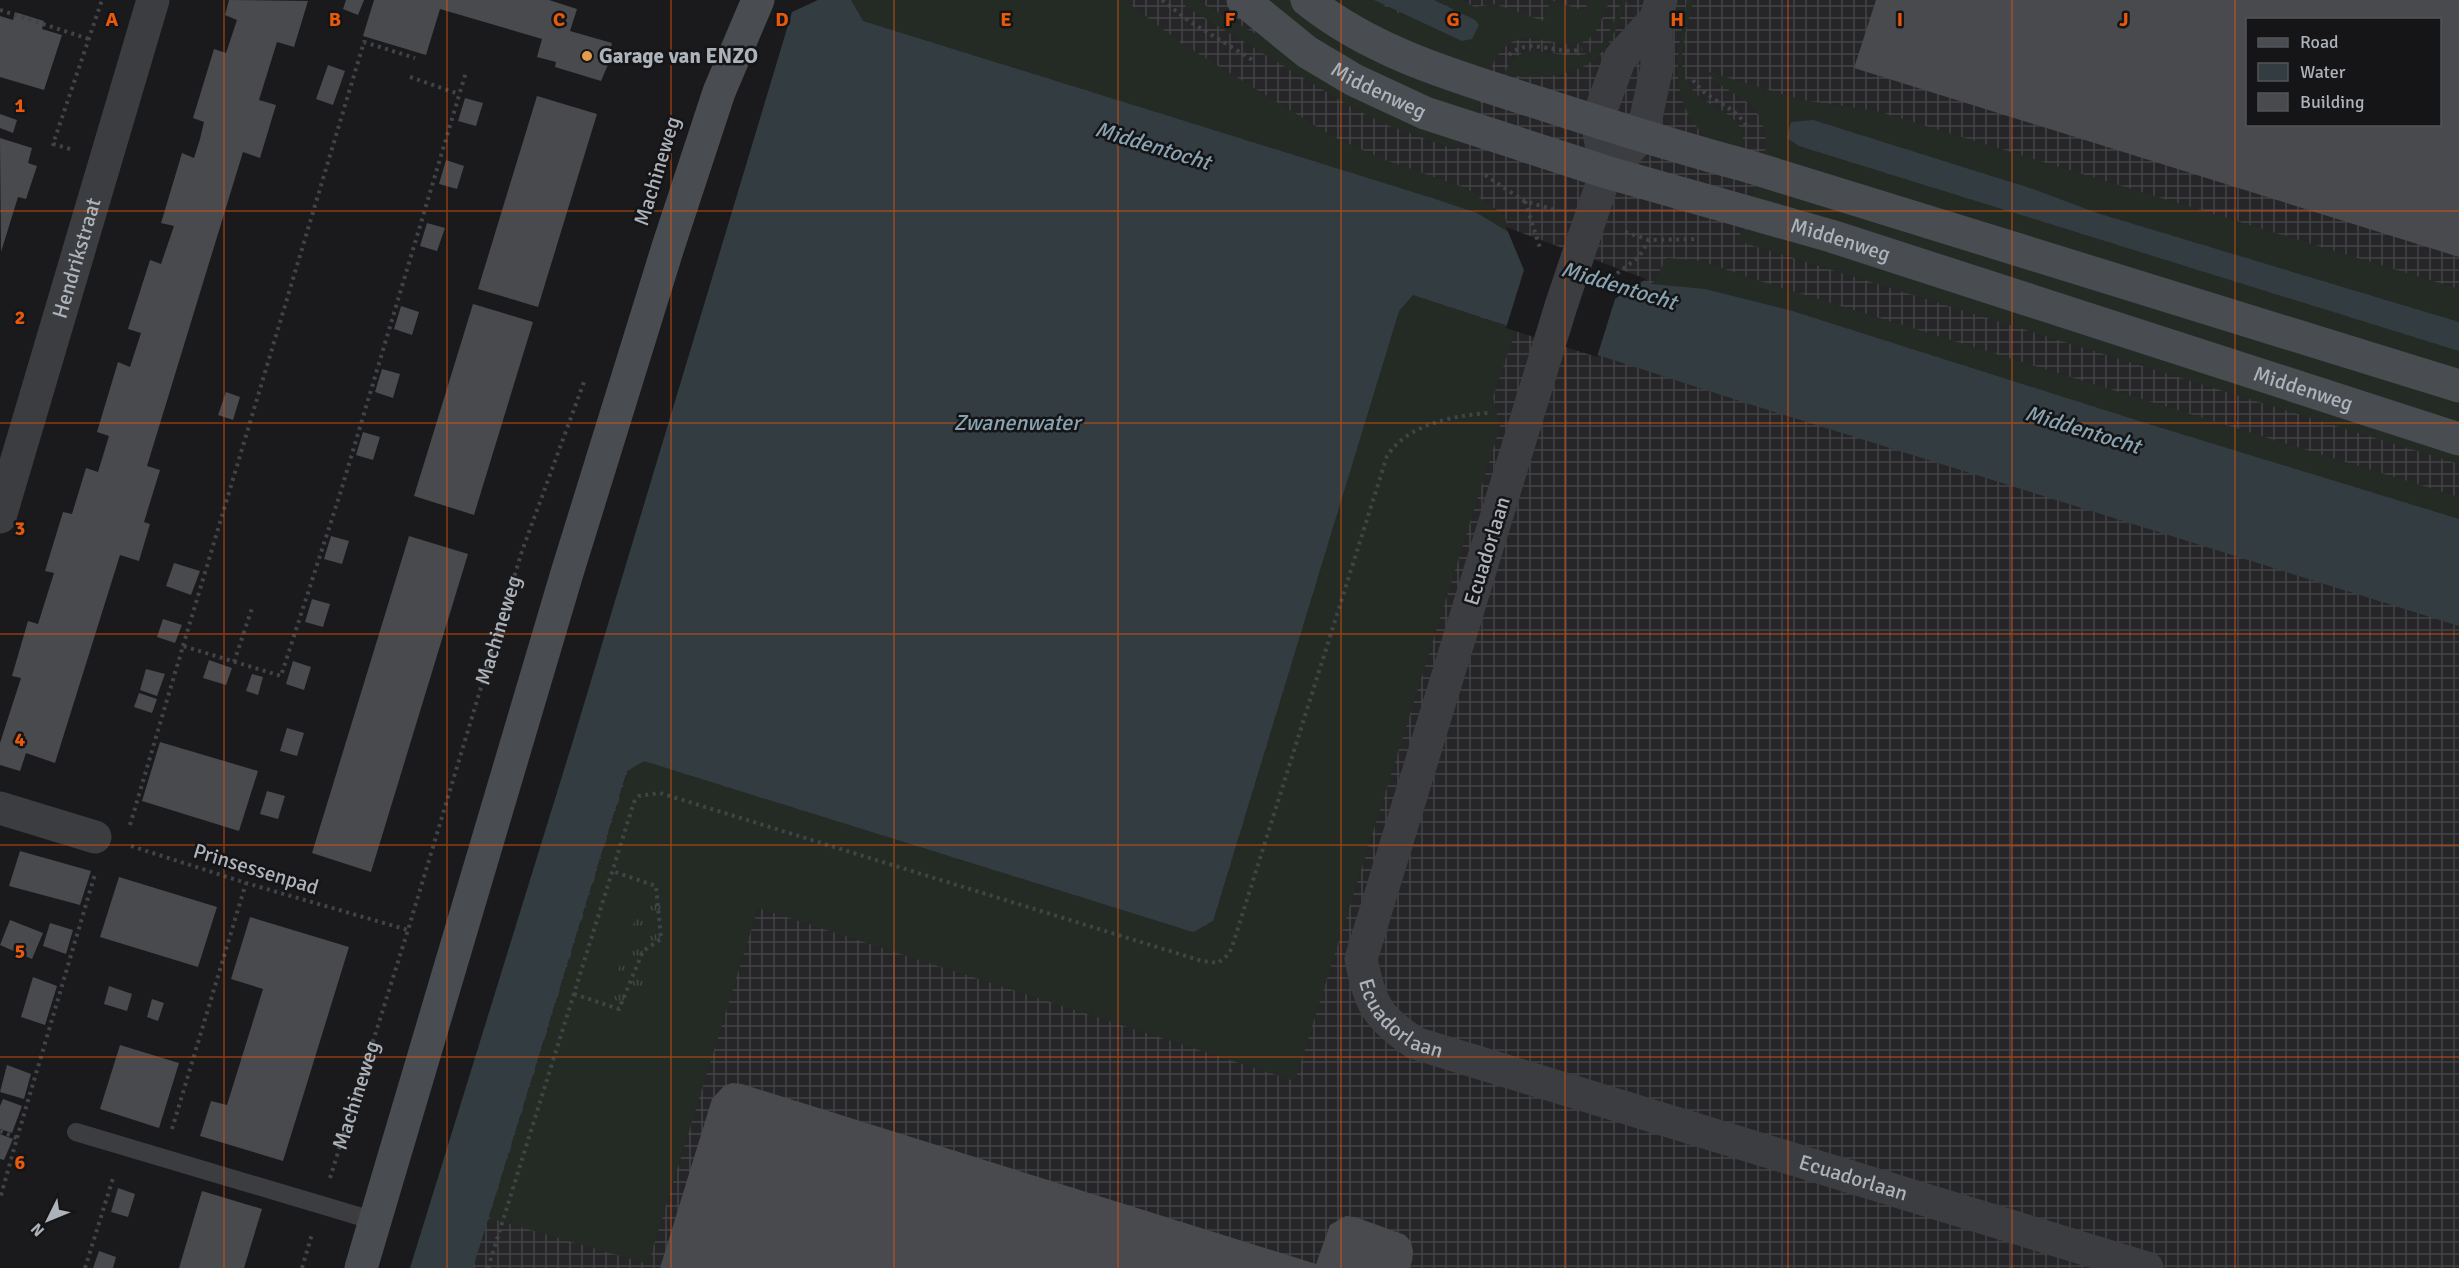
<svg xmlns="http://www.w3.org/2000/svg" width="2459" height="1268" font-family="Signika,sans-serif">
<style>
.industrial{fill:url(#industrial-grid);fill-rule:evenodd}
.grass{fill:#242b24}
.park{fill:url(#park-tufts)}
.water{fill:#333c41}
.pier{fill:#1a1a1c}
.building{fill:#494a4e;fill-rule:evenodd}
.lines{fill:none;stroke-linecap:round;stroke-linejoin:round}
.path{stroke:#414447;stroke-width:4;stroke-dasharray:3 4.5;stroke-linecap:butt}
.lane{stroke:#3b3d40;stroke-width:18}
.street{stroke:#3b3d40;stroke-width:33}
.secondary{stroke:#494c50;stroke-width:33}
.grid{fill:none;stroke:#e8590c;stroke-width:1.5;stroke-opacity:0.55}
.poi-dot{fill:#e19d4c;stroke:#151517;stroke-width:2}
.labels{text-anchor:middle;stroke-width:5;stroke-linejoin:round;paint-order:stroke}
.poi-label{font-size:21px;font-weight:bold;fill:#adb3ba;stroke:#151517;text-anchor:start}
.street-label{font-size:21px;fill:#adb3ba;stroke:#151517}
.water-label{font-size:22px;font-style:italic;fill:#88a3b1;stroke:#151517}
.grid-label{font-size:20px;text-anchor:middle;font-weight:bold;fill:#e8590c;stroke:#151517;stroke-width:5;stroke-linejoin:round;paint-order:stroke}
</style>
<defs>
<pattern id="industrial-grid" width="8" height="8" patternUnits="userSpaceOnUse" patternTransform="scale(1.5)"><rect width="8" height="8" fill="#262629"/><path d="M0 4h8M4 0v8" fill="none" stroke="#434346"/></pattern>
<pattern id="park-tufts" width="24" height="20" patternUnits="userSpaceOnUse" patternTransform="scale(1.5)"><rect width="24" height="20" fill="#242b24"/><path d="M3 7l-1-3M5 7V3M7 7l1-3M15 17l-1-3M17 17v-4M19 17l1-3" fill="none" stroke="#414742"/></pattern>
</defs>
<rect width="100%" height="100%" fill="#1a1a1c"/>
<!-- industrial -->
<path class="industrial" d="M816 0H2459V1268H427ZM2248 20H2440V124H2248Z"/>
<!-- grass -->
<g class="grass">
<path d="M851 0H1125L1181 43 1332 136 1385 160 1466 188 1504 215 1510 233 1477 213 1432 198 863 21Z"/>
<path d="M1190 0H1196L1286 51 1468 141 1460 148H1451L1384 124 1351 107 1185 6Z"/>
<path d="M1256 0H1289L1298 7 1482 96 1475 120 1398 91Z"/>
<path d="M1326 0H1374L1399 14 1471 17 1434 0H1461L1475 7 1495 4 1543 21 1551 0 1585 11 1589 0H1610C1604 13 1599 32 1587 40 1557 59 1515 7 1489 73L1432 56Z"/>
<path d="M1622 0H1627C1621 15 1616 33 1606 47 1584 78 1539 80 1504 74 1525 23 1570 78 1602 43 1612 32 1616 13 1622 0Z"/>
<path d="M1687 0H1693C1689 21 1679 49 1683 70 1691 115 1756 103 1741 155 1732 151 1719 148 1712 142 1664 102 1678 52 1687 0Z"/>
<path d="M1706 71 1802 100 1877 111 2459 289V322L2097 213 2033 189 1813 120 1799 146 2459 351V378L1762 162C1766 151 1767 141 1764 129 1757 96 1724 95 1706 71Z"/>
<path d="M1757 181 2459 400V426L1749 205Z"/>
<path d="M1742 229 1774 235 2459 447V464L1738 241Z"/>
<path d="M1667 258 1702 261 1747 277 2459 497V519L2155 426 1789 310 1652 284Z"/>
<path d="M1413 295 1516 329 1493 397 1500 427 1295 1081 758 908 648 1264 489 1218 628 771 644 761 1193 932 1213 922 1399 310Z"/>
</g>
<!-- park -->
<path class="park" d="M645 889 674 899 633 1010 609 998Z"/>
<!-- water -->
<g class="water">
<path d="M818 0H851L863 21 1432 198 1477 213 1510 233 1652 284 1705 289 1789 310 2155 426 2459 519V626L1746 403 1413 295 1399 311 1213 921 1193 932 644 761 627 771 473 1268H410L572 744 792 12Z"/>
<path d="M1374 0H1434L1475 20 1479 25 1472 39 1462 41Z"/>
<path d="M1813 120 2033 189 2097 213 2459 322V351L1799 146 1787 138 1791 122Z"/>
</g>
<!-- pier -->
<path class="pier" d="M1506 227 1646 279 1615 299 1597 357 1506 328 1524 270Z"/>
<!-- building -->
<g class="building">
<path d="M229 0 308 1 294 47 277 42 259 100 276 105 260 158 243 152 147 466 160 470 144 522 150 524 139 561 120 555 55 763 26 753 20 771 0 765V743L21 678 12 676 28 621 38 624 54 573 45 571 63 512 72 514 86 468 98 472 109 436 97 432 118 362 130 367 141 333 128 329 150 260 161 264 174 226 161 223 182 153 194 158 200 139 204 122 193 118 214 49 226 53 237 20 225 15Z"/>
<path d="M346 0H364L358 15 343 9Z"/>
<path d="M374 0H549L577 9 570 31 612 43 610 51 613 53 601 81 555 67 556 62 537 57 542 39 440 9 426 55 363 36Z"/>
<path d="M1876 0H2459V257L1854 68ZM2248 20H2440V124H2247Z"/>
<path d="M15 12 44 21 42 29 62 35 44 90 0 77V16L13 20Z"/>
<path d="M328 65 345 71 333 105 316 99Z"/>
<path d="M537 96 597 114 538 307 478 289Z"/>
<path d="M465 98 483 103 476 126 458 121Z"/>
<path d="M0 114 17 120 13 133 0 128Z"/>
<path d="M0 138 32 148 28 163 37 166 26 199 18 197 1 252Z"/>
<path d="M446 160 464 166 457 189 439 184Z"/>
<path d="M427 223 445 228 437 251 420 246Z"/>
<path d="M473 304 533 322 474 515 414 496Z"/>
<path d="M401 306 419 312 412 335 394 329Z"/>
<path d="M382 369 400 374 393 398 375 392Z"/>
<path d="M226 392 240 397 233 420 218 415Z"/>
<path d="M363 432 380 437 373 460 356 455Z"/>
<path d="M331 536 349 541 342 564 324 559Z"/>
<path d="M409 536 468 554 371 872 312 853Z"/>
<path d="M174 563 200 571 191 595 166 586Z"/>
<path d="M312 599 330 604 323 627 305 622Z"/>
<path d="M163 619 182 625 175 643 157 637Z"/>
<path d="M209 660 232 668 226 685 203 678Z"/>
<path d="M293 661 311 667 304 690 286 684Z"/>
<path d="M146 669 165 674 157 696 140 690Z"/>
<path d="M252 674 263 677 258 695 246 691Z"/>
<path d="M139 693 157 699 152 713 134 707Z"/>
<path d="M287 728 304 733 297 756 280 751Z"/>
<path d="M160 742 258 771 239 831 142 801Z"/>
<path d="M267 791 285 796 278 819 260 814Z"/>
<path d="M20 851 91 871 80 905 9 886Z"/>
<path d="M119 877 217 907 198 967 100 937Z"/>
<path d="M250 917 349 947 283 1161 200 1136 211 1101 227 1105 263 989 231 979Z"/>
<path d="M10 920 43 933 32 959 0 945Z"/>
<path d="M50 923 73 930 66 954 43 946Z"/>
<path d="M33 977 57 986 45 1025 21 1017Z"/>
<path d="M109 986 132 994 127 1011 104 1004Z"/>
<path d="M152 999 164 1003 158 1021 147 1017Z"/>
<path d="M120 1045 179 1063 159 1128 100 1109Z"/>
<path d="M7 1065 31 1074 24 1099 0 1092Z"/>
<path d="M732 1083 742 1084 1316 1264 1330 1225 1346 1216 1355 1217 1405 1235 1411 1242 1413 1251 1412 1261 1410 1268H660L712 1099 724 1086Z"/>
<path d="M3 1099 22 1106 12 1133 0 1129V1106Z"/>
<path d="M0 1134 13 1139 4 1160 0 1159Z"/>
<path d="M118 1188 135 1194 128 1217 111 1212Z"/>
<path d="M202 1191 262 1209 244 1268H179Z"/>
<path d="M99 1251 116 1257 113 1268H93Z"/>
</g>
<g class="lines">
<!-- path -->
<g class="path">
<path d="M1162 0 1189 21 1256 62"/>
<path d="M0 10 89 39"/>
<path d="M1509 55C1531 35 1557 57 1582 49"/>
<path d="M410 77 459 94"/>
<path d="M1693 80C1707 101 1734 105 1746 125"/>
<path d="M70 149 53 144 102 0"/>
<path d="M1485 175 1524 201 1555 210"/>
<path d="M1525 201 1540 248"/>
<path d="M1625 232 1649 240 1698 239"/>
<path d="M1611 278 1639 257 1649 240"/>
<path d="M183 646 364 42 415 58"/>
<path d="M234 662 252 608"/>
<path d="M130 825 183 646 281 676 340 494 466 72"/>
<path d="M131 846 246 883 408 930"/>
<path d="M574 994 619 1009 643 951 661 939 656 886 612 871"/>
<path d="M172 1129 246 883"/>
<path d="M0 1131 17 1138 0 1199"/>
<path d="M17 1138 95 874"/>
<path id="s1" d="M330 1178 408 930 522 551 584 382"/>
<path d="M85 1268 114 1175"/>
<path d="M302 1268 312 1234"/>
<path d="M488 1268 634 802 639 796 660 793 1202 961 1218 963 1229 954 1232 947 1387 456C1408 424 1452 416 1488 413"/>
</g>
<!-- lane -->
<path class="lane" d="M76 1132 375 1221"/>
<!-- street -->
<g class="street">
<path id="s2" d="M1661 0 1656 18 1657 67 1642 136 1606 172 1561 306 1361 959C1370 1003 1376 1017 1415 1043L2147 1268"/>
<path d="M1606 172 1597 121 1620 58 1656 18"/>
<path id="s3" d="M0 517 153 0"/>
<path d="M0 808 95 837"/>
</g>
<!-- secondary -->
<g class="secondary">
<path id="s4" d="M1243 0 1307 52 1354 80 1425 113 1606 172 1831 236 2459 439"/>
<path d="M1307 0C1374 54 1458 77 1539 103 1607 125 1675 147 1744 165L2459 386"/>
<path d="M361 1268 567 573 668 247 719 92 758 0"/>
</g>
</g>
<!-- grid -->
<path class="grid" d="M224 0V1268M447 0V1268M671 0V1268M894 0V1268M1118 0V1268M1341 0V1268M1565 0V1268M1788 0V1268M2012 0V1268M2235 0V1268M0 211H2459M0 423H2459M0 634H2459M0 845H2459M0 1057H2459"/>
<!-- markers -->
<circle class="poi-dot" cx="587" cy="56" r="6"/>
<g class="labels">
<!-- poi labels -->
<g class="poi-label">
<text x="599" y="63">Garage van ENZO</text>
</g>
<!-- street labels -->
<g class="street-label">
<text dy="7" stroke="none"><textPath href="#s4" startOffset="164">Middenweg</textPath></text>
<text transform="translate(657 171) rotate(-73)" y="7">Machineweg</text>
<text dy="7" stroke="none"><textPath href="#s4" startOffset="650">Middenweg</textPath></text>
<text dy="7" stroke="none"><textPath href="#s3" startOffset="270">Hendrikstraat</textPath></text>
<text dy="7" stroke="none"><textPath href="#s4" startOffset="1136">Middenweg</textPath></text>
<text transform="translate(1487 551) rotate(-73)" y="7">Ecuadorlaan</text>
<text dy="7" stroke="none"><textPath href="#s1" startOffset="573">Machineweg</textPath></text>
<text transform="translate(256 869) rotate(17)" y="7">Prinsessenpad</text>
<text dy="7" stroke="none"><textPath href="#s2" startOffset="1090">Ecuadorlaan</textPath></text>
<text dy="7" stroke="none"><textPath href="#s1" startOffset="87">Machineweg</textPath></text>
<text dy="7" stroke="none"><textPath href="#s2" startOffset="1576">Ecuadorlaan</textPath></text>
</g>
<!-- water labels -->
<g class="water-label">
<text transform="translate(1153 145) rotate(17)" y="8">Middentocht</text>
<text transform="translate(1619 285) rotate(17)" y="8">Middentocht</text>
<text x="1017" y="430">Zwanenwater</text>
<text transform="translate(2083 429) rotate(17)" y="8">Middentocht</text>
</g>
</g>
<g class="grid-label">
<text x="112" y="26">A</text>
<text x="335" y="26">B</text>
<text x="559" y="26">C</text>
<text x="782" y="26">D</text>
<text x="1006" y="26">E</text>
<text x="1230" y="26">F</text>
<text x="1453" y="26">G</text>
<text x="1677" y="26">H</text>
<text x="1900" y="26">I</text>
<text x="2124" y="26">J</text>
<text x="20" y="112">1</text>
<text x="20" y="324">2</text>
<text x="20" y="535">3</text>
<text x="20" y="746">4</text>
<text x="20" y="958">5</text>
<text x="20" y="1169">6</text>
</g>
<!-- legend -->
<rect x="2246" y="18" width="195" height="108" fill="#151517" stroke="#525458" stroke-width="1.5"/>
<rect x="2258" y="38" width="30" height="9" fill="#494c50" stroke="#525458" stroke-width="1.5"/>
<text x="2300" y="48" font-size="18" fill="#adb3ba">Road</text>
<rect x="2258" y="63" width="30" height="18" fill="#333c41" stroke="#525458" stroke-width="1.5"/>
<text x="2300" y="78" font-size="18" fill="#adb3ba">Water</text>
<rect x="2258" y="93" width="30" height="18" fill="#494a4e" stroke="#525458" stroke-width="1.5"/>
<text x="2300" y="108" font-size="18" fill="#adb3ba">Building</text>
<!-- north arrow -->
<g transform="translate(48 1220) rotate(227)" stroke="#151517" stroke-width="4.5" paint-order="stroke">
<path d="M0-4.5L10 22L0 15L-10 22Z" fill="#adb3ba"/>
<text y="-9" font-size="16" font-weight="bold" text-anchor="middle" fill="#adb3ba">N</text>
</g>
</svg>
